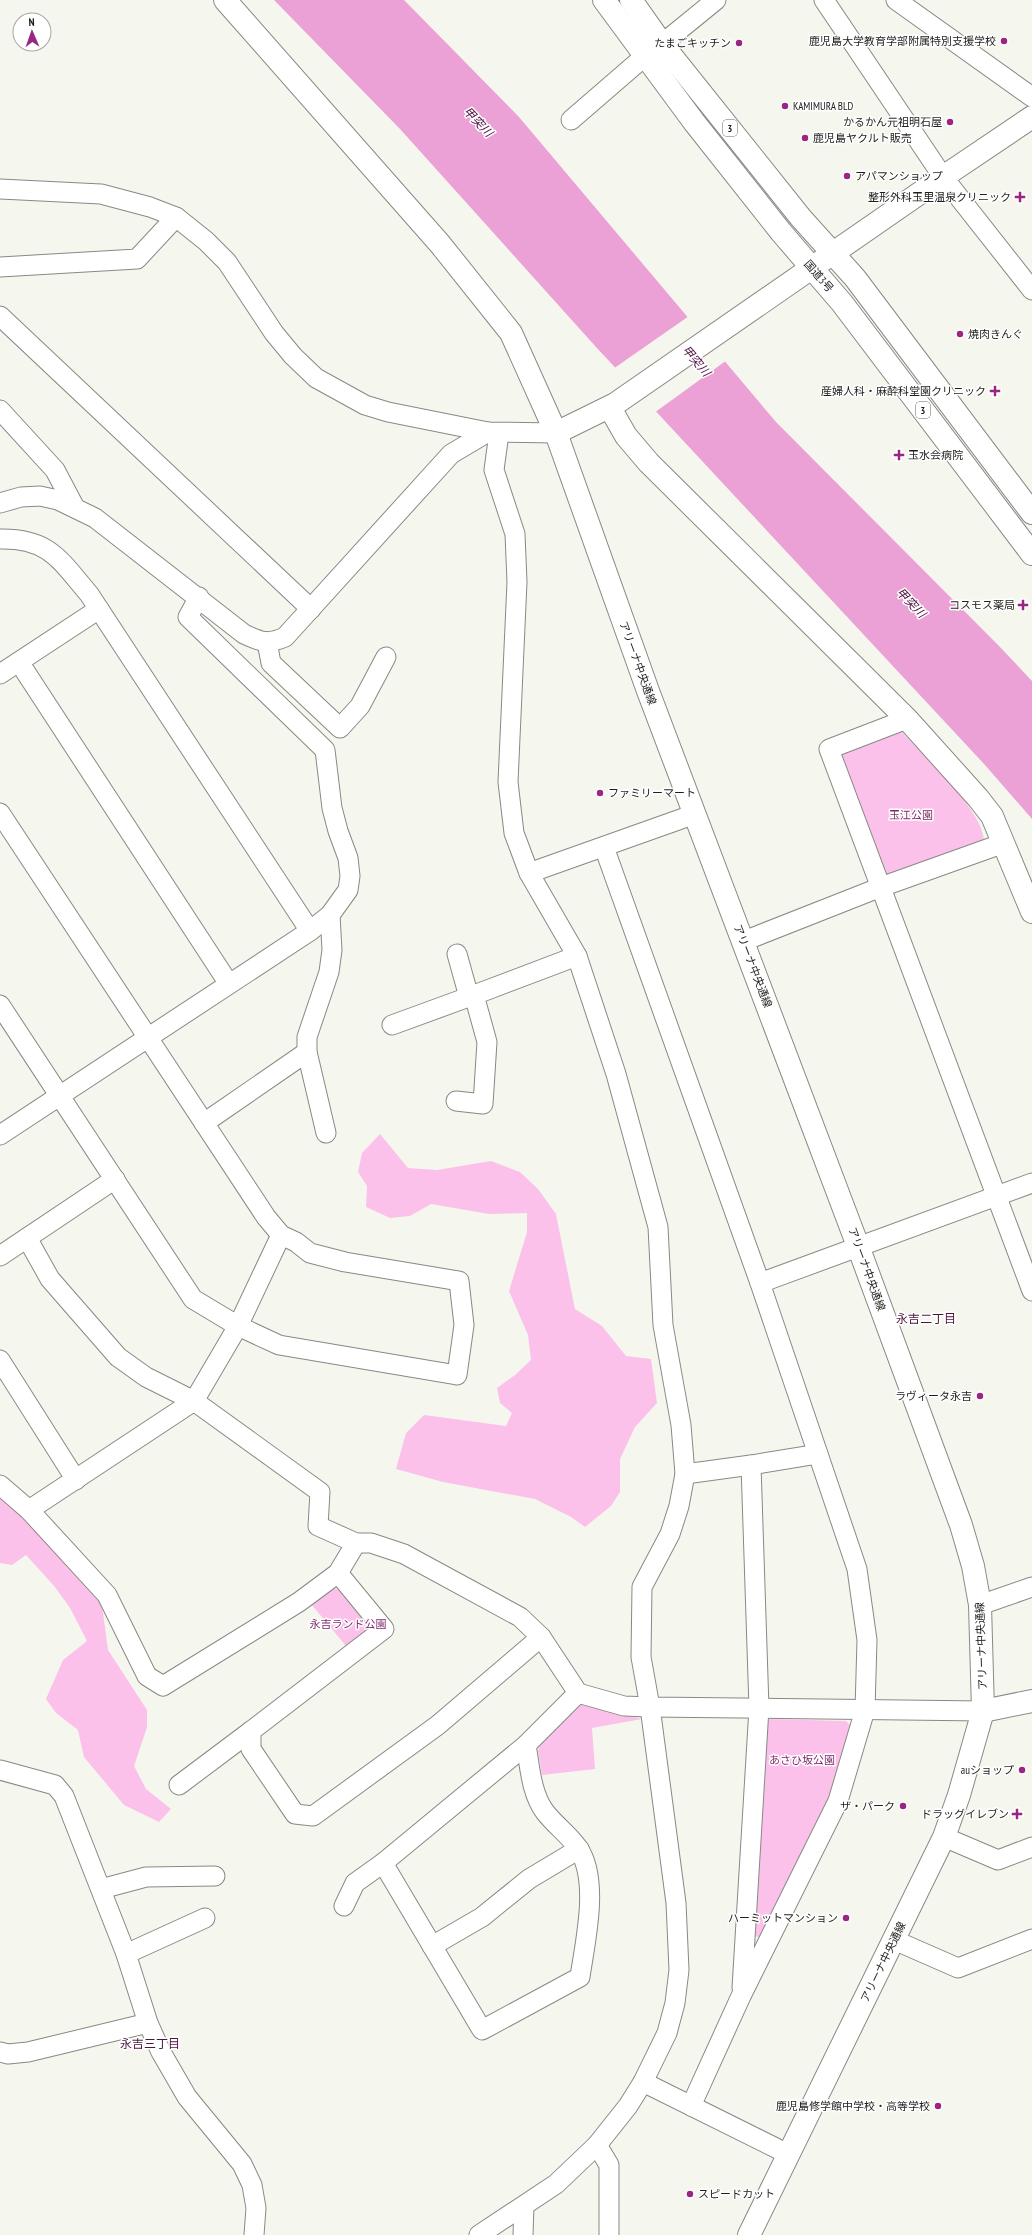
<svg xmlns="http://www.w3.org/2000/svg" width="1032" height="2235" font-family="'PT Sans Narrow','Noto Sans JP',sans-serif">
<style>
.green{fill:#fcc1ea}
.water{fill:#eba1d5}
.pier{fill:#f5f7ef}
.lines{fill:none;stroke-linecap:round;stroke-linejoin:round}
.minor-casing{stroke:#888983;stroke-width:21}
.tertiary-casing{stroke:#888983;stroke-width:24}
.trunk-casing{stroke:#888983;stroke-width:24}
.minor{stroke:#fff;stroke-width:19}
.tertiary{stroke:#fff;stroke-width:22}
.trunk{stroke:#fff;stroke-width:22}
.poi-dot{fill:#9b2682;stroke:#fff;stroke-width:1.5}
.labels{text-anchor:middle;stroke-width:3;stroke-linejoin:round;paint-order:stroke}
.shield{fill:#fff;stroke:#626260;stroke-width:1}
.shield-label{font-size:10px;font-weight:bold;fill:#1e1f1c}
.poi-label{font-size:11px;fill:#1e1f1c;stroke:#fff;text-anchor:end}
.street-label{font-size:11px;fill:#1e1f1c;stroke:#fff}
.park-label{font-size:11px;fill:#7f2b6c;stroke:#fff}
.water-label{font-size:12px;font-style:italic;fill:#511143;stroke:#fff}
.neighbourhood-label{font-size:12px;fill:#4b143f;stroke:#fff}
</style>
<rect width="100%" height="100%" fill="#f5f7ef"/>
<!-- green -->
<g class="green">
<path d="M899 729C922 755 981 807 984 840L889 875 880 871 837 759 842 749Z"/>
<path d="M380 1134 408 1168 437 1170 491 1161 520 1172 538 1189 556 1214 575 1309 602 1326 626 1356 651 1359 657 1403 635 1427 620 1459V1492L611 1506 585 1527 571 1517 535 1499 443 1482 396 1469 406 1433 424 1415 506 1426 512 1413 500 1403 497 1388 515 1375 531 1360 528 1335 509 1291 527 1232V1213L489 1214 431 1204 410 1216 390 1218 366 1207 367 1186 358 1172 362 1153Z"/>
<path d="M0 1498 34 1527 78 1574 102 1605 108 1650 147 1710V1727L134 1766 146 1789 171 1809 159 1822 124 1805 84 1757 78 1730 56 1713 46 1699 63 1660 87 1641 70 1608 55 1587 26 1555 12 1565 0 1563Z"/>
<path d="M329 1588 338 1589 367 1622V1631L346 1646 311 1604Z"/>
<path d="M587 1704 642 1719 592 1728 595 1769 542 1775 538 1751 540 1744 581 1705Z"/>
<path d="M770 1719 846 1721 853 1728 833 1793 764 1938 749 1935 765 1724Z"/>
</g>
<!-- water -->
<path class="water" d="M274 0H404L519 117 776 422 1001 648 1032 681V819L985 765 596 347 400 129Z"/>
<!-- pier -->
<path class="pier" d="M689 316 727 360 654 413 613 369Z"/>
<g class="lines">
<defs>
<g id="minor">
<path d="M824 0 943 177 1032 290"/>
<path d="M896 0 1032 97"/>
<path d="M662 44 716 0"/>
<path d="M571 120 645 56"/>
<path d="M0 189 101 194 150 207 176 217 206 241 227 262 274 333 293 356 316 378 365 405 388 412 488 432 556 433"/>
<path d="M0 267 137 259 176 217"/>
<path d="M0 316 311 609"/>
<path d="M0 410 55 470 75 508"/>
<path d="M0 503 21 497 40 496 58 500 95 518 244 634C261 642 267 645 285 637L451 454 488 432"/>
<path d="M0 539C49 538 60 560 89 594L310 931"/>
<path d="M267 642 271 663 340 728 360 706 386 657"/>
<path d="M19 662 229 984"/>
<path d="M0 674 99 609"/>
<path d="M907 719 829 749 1032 1291"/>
<path d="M0 813 266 1217 281 1235 296 1242 310 1253 345 1262 459 1281 464 1325 457 1375 279 1345 238 1326 193 1299 0 1005"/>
<path d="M604 847 760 1283 857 1569 867 1640 865 1710 838 1801 741 1996 691 2106"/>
<path d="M529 873 695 814"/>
<path d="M744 941 881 887 1004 843"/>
<path d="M457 954 469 997"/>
<path d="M392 1025 474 995"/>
<path d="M456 1101 483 1104 487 1042 474 995 577 956"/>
<path d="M204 1123 307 1052"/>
<path d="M326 1133 307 1052V1037L329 972 332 950 330 915"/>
<path d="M0 1135 310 931 330 915 348 890 350 876 348 858 338 831 332 808 325 750 188 617 199 597"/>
<path d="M27 1238 50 1279 118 1357 146 1377 194 1401 320 1492 318 1526 356 1543H371L404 1554 520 1617 541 1637 578 1693 624 1706 650 1707 983 1711"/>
<path d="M0 1256 115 1179"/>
<path d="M760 1283 1032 1183"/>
<path d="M0 1360 76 1480"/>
<path d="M685 1474 751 1465 818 1454"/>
<path d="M0 1485 29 1510 107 1595 147 1676 163 1686 299 1602 338 1573 356 1543"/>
<path d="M29 1510 194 1401 238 1326 281 1235"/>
<path d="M338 1573 384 1629 251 1731V1749L295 1814 313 1816 438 1725 541 1637"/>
<path d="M980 1605 1032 1587"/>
<path d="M0 1770 55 1785 64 1796 126 1954 148 2023 161 2052 187 2097 242 2164 252 2185 256 2208 254 2235"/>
<path d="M179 1785 251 1731"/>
<path d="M944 1837 998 1860 1032 1847"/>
<path d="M383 1863 482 2030 580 1977C585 1942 600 1880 578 1848 569 1835 555 1825 545 1812 531 1793 530 1767 526 1745"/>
<path d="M101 1889 146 1877 215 1876"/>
<path d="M344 1906 355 1883 383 1863 526 1745 578 1693"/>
<path d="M894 1940 958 1968 1032 1939"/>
<path d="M432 1946 482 1917 529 1879 579 1849"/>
<path d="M126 1954 205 1918"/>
<path d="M742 1988 759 1708 751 1465"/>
<path d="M0 2052 8 2054 28 2052 148 2023"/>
<path d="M643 2082 788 2154"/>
<path d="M597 2145 609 2165V2235"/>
<path d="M479 2235 556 2184 597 2145 628 2106 643 2082 667 2033 675 2003 679 1970 676 1903 650 1707 641 1657 642 1587 670 1534 679 1506 685 1474 681 1425 663 1325 658 1227 616 1074 577 956 529 873 514 833 508 782 517 582 515 534 494 470 499 433"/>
<path d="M523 2235 524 2206"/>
</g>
<g id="tertiary">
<path d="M225 0 440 244 511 333 556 433 648 691 858 1246 961 1525 973 1566 980 1605 983 1711 959 1795 944 1837 749 2235"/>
<path d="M610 408 626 436 649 463 907 719 978 798 992 816 1032 912"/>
<path d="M556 433 615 404 943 177 1032 117"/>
<path d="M983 1711 1032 1701"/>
</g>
<g id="trunk">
<path d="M604 0 694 122 781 232 842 303 1032 554"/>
<path d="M631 0 662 44 801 218 855 278 1032 513"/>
</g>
</defs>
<!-- minor casing -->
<use href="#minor" class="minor-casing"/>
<!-- tertiary casing -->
<use href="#tertiary" class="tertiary-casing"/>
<!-- trunk casing -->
<use href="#trunk" class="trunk-casing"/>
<!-- minor -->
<use href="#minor" class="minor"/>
<!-- tertiary -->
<use href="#tertiary" class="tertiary"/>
<!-- trunk -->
<use href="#trunk" class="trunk"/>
</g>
<!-- markers -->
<g class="poi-dot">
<circle cx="1004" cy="41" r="4"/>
<circle cx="739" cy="43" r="4"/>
<circle cx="785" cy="106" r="4"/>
<circle cx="950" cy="122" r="4"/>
<circle cx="805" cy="138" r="4"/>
<circle cx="847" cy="176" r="4"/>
<path d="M1018 191h4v4h4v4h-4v4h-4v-4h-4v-4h4z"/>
<circle cx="960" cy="334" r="4"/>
<path d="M993 385h4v4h4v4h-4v4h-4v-4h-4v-4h4z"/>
<path d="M897 449h4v4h4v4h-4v4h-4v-4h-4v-4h4z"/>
<path d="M1021 599h4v4h4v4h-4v4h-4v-4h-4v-4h4z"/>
<circle cx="600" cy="793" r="4"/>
<circle cx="980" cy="1396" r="4"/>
<circle cx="1022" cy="1770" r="4"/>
<circle cx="903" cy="1806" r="4"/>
<path d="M1015 1808h4v4h4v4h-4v4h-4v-4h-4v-4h4z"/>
<circle cx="846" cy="1918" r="4"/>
<circle cx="938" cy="2106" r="4"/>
<circle cx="690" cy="2194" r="4"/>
</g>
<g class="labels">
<!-- shield labels -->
<g class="shield">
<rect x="723" y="120" width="14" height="16" rx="3"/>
<rect x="916" y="402" width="14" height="16" rx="3"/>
</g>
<g class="shield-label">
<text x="730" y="132">3</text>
<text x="923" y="414">3</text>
</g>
<!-- poi labels -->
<g class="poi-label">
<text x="996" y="45">鹿児島大学教育学部附属特別支援学校</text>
<text x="731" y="47">たまごキッチン</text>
<text x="793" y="110" text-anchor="start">KAMIMURA BLD</text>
<text x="942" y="126">かるかん元祖明石屋</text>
<text x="813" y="142" text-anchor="start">鹿児島ヤクルト販売</text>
<text x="855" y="180" text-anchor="start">アパマンショップ</text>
<text x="1011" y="201">整形外科玉里温泉クリニック</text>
<text x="968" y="338" text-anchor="start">焼肉きんぐ</text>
<text x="986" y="395">産婦人科・麻酔科堂園クリニック</text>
<text x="908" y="459" text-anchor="start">玉水会病院</text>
<text x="1015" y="609">コスモス薬局</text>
<text x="608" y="797" text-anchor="start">ファミリーマート</text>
<text x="972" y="1400">ラヴィータ永吉</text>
<text x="1014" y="1774">auショップ</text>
<text x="895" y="1810">ザ・パーク</text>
<text x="1009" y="1818">ドラッグイレブン</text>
<text x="838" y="1922">ハーミットマンション</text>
<text x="930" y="2110">鹿児島修学館中学校・高等学校</text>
<text x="698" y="2198" text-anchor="start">スピードカット</text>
</g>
<!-- street labels -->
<g class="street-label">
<text transform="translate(819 276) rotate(49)" y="4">国道3号</text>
<text transform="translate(638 663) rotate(70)" y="4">アリーナ中央通線</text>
<text transform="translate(753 966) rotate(69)" y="4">アリーナ中央通線</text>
<text transform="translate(867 1269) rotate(70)" y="4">アリーナ中央通線</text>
<text transform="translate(981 1646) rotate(-92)" y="4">アリーナ中央通線</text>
<text transform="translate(883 1962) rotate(-64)" y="4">アリーナ中央通線</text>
</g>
<!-- park labels -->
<g class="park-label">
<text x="911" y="819">玉江公園</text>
<text x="348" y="1628">永吉ランド公園</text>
<text x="802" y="1764">あさひ坂公園</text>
</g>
<!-- water labels -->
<g class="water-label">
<text transform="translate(478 122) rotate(46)" y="4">甲突川</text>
<text transform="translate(696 361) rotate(49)" y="4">甲突川</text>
<text transform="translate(911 603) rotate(46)" y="4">甲突川</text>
</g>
<!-- neighbourhood labels -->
<g class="neighbourhood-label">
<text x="926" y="1323">永吉二丁目</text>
<text x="150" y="2048">永吉三丁目</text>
</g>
</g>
<!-- north arrow -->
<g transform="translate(32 32) rotate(358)"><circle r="19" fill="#ffffff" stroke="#a5a5a4"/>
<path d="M0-3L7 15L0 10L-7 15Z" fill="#9b2682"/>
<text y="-6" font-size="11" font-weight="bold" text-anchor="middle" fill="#1e1f1c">N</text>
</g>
</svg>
